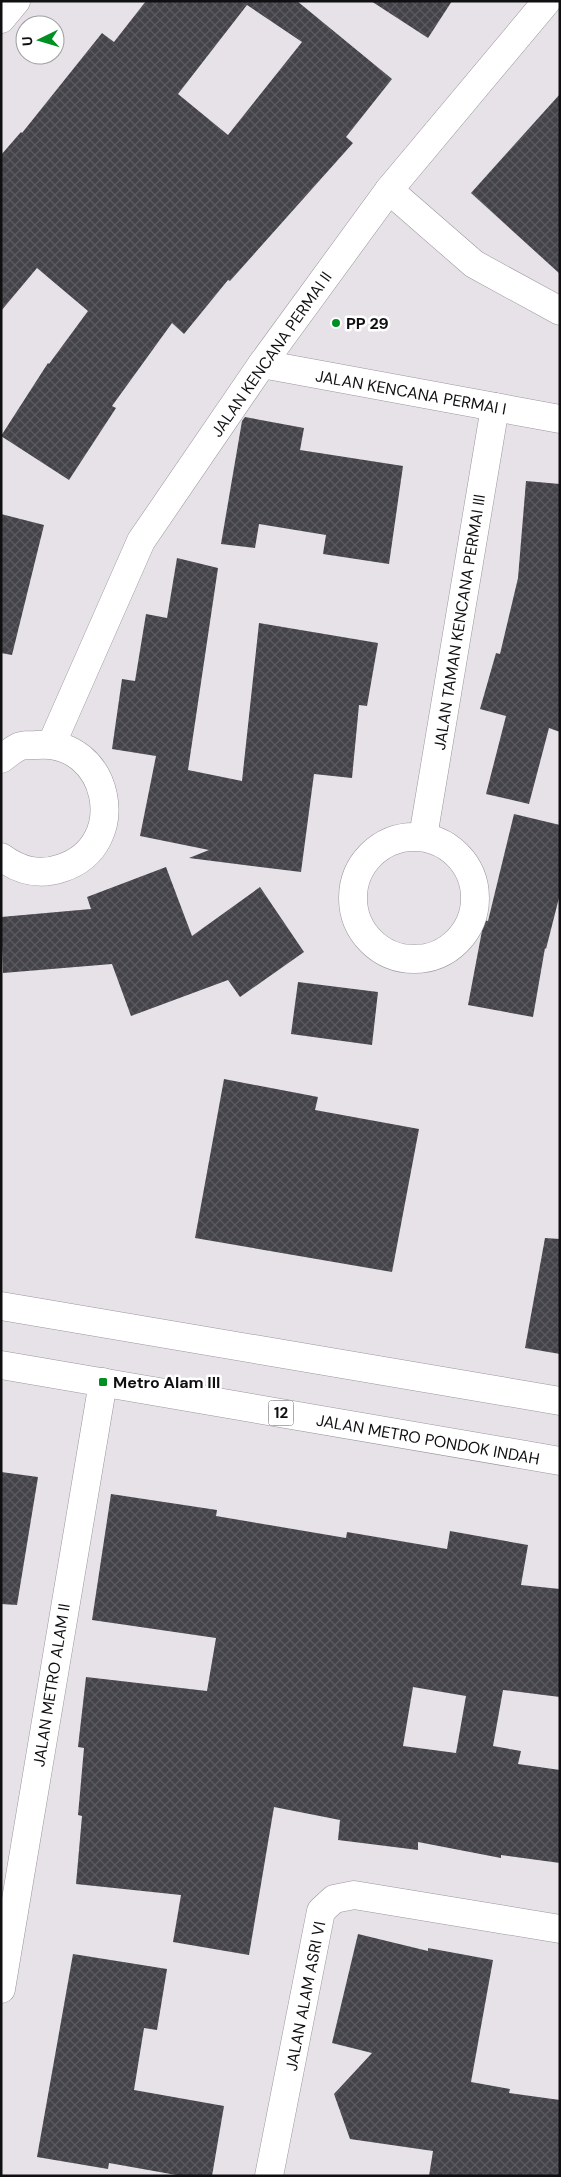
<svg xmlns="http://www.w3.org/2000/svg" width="561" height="2177" font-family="'DM Sans',sans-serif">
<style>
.building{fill:url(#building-cross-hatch);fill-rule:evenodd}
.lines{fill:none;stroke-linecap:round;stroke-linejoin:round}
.minor-casing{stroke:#9a969c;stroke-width:29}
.trunk-casing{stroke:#9a969c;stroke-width:29}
.minor{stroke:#fff;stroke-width:28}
.trunk{stroke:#fff;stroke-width:28}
.poi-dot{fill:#008f22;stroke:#fff;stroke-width:2}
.labels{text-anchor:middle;stroke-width:5;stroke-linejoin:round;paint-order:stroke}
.shield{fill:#fff;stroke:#585758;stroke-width:1}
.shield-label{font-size:15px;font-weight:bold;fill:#100f11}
.poi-label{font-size:16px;font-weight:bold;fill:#100f11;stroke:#fff;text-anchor:start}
.street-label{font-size:16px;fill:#100f11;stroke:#fff}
</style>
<defs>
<pattern id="building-cross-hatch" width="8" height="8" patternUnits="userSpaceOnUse" patternTransform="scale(1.25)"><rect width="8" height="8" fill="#434349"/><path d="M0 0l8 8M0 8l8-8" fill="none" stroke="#5a5a5f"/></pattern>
</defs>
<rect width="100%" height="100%" fill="#e7e2e8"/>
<!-- building -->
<g class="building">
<path d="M146 1H297L392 79 346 137 353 143 230 281 228 280 184 334 172 323 112 406 116 408 69 480 1 436 48 363 49 364 88 311 37 268 1 311V155L21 132 22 133 102 33 114 42ZM247 5 302 42 228 135 178 94Z"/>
<path d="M371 1H452L428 38Z"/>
<path d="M560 94V274L471 193Z"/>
<path d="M245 417 304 428 300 450 403 466 389 564 323 554 326 535 259 524 255 548 221 544 242 421Z"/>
<path d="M526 481 560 484V732L549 728 529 804 486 794 506 716 480 709 496 653 500 654 518 578Z"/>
<path d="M1 514 44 525 12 655 1 653Z"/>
<path d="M177 558 218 568 188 770 242 781 259 623 378 643 367 706 359 705 352 778 314 774 301 872 189 858 209 850 140 836 156 756 112 749 122 679 135 681 146 614 167 618Z"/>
<path d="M514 814 560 825V894L546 949 545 948 533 1017 468 1005 484 920 488 921Z"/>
<path d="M166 867 192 936 260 887 304 952 240 997 228 980 131 1016 112 964 3 973 1 917 91 909 87 897Z"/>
<path d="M298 982 378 992 372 1045 291 1034Z"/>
<path d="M224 1079 318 1097 315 1110 419 1129 392 1272 195 1238Z"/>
<path d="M545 1238 560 1239V1354L525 1348Z"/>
<path d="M1 1472 38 1477 17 1605 1 1604Z"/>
<path d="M111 1494 217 1510 216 1516 346 1538 347 1532 447 1549 450 1531 528 1545 521 1585 560 1589V1697L503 1690 493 1746 521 1751 518 1764 560 1770V1863L501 1855V1858L418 1842V1850L338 1840 340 1820 274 1807 249 1955 173 1942 181 1895 76 1884 82 1816 78 1815 84 1748 78 1747 86 1677 207 1691 216 1638 92 1620ZM413 1687 466 1696 456 1753 403 1746Z"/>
<path d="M358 1934 428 1951V1948L493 1960 471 2082 510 2089 509 2093 560 2100V2176H429L433 2151 350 2139 334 2094 372 2053 332 2043Z"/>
<path d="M73 1954 167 1969 157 2030 144 2028 134 2090 224 2106 212 2176H182L109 2163 108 2169 37 2157Z"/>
</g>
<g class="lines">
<defs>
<g id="minor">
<path d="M1 19 16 1"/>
<path d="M389 190 474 264 560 311"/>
<path d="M262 364 560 419"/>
<path d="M52 743 141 541 262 364 389 190 547 1"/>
<path d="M1 759C7 755 14 748 21 746 25 745 31 745 36 745 110 738 132 845 62 868 39 876 20 871 1 857"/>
<circle cx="414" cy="898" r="61"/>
<path d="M423 837 495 407"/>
<path d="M1 1989 103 1382"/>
<path d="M269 2176 321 1911 334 1899 354 1895 560 1929"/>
</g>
<g id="trunk">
<path d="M1 1306 560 1401"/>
<path d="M1 1365 560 1461"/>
</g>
</defs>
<!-- minor casing -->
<use href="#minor" class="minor-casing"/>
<!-- trunk casing -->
<use href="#trunk" class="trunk-casing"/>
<!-- minor -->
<use href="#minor" class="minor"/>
<!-- trunk -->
<use href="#trunk" class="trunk"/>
</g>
<!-- markers -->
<g class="poi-dot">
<circle cx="336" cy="323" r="5"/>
<rect x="98" y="1377" width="10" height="10" rx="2.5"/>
</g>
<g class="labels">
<!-- shield labels -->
<rect class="shield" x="268.5" y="1400.5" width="25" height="25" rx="4"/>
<g class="shield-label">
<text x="281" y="1418">12</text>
</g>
<!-- poi labels -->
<g class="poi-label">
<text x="346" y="329">PP 29</text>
<text x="113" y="1388">Metro Alam III</text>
</g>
<!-- street labels -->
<g class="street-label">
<text transform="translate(271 354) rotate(-55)" y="6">JALAN KENCANA PERMAI II</text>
<text transform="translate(411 392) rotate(10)" y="6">JALAN KENCANA PERMAI I</text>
<text transform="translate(459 622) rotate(-81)" y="6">JALAN TAMAN KENCANA PERMAI III</text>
<text transform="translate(428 1439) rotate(10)" y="6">JALAN METRO PONDOK INDAH</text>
<text transform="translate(51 1685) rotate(-81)" y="6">JALAN METRO ALAM II</text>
<text transform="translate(305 1996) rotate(-79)" y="6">JALAN ALAM ASRI VI</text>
</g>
</g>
<!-- border -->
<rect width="561" height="2177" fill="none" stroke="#100f11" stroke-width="5"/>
<!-- north arrow -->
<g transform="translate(40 40) rotate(265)"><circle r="24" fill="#ffffff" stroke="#9f9fa0"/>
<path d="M0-4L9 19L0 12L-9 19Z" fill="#008f22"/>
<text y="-8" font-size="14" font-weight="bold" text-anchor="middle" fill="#100f11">U</text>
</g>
</svg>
